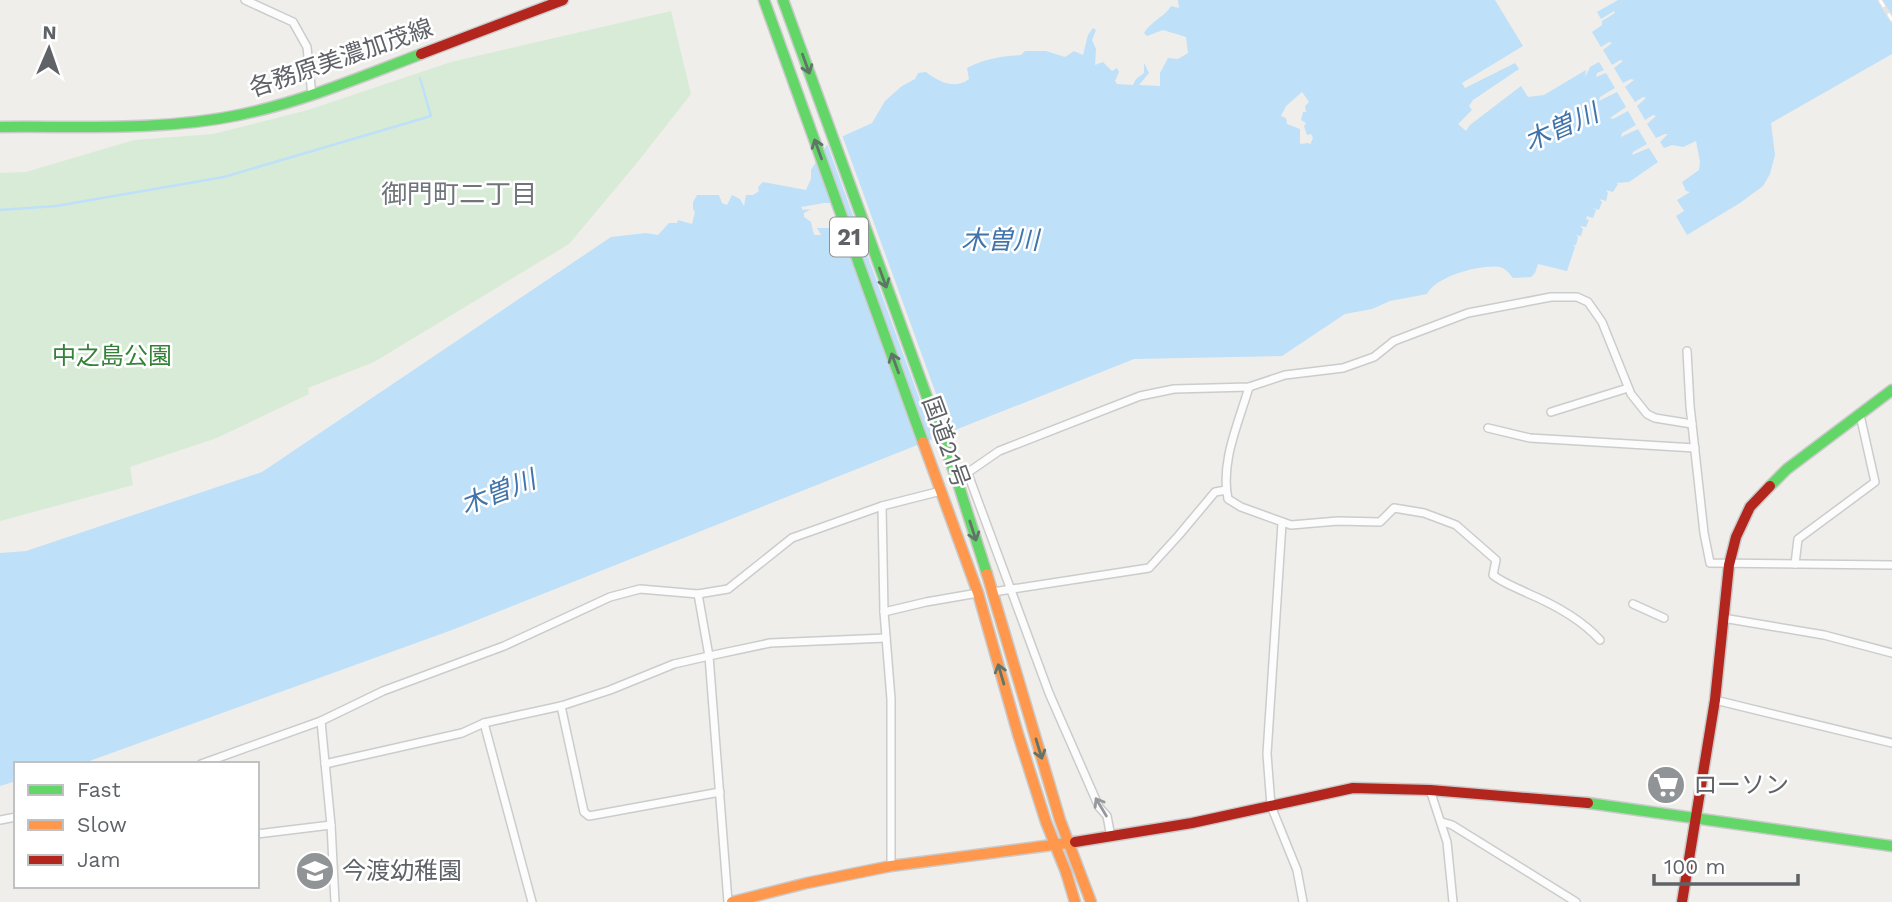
<svg xmlns="http://www.w3.org/2000/svg" width="1892" height="902" font-family="'Work Sans','Noto Sans JP',sans-serif">
<style>
.green{fill:#d8ebd6}
.water{fill:#bfe0f9;fill-rule:evenodd}
.pier{fill:#efeeea}
.lines{fill:none;stroke-linecap:round;stroke-linejoin:round}
.stream{stroke:#bfe0f9;stroke-width:2.5}
.street-casing{stroke:#cbcccc;stroke-width:10}
.fast-casing{stroke:#cacacb;stroke-width:13}
.slow-casing{stroke:#cacacb;stroke-width:13}
.jam-casing{stroke:#cacacb;stroke-width:13}
.street{stroke:#fdfcfc;stroke-width:7}
.fast{stroke:#63d668;stroke-width:10}
.slow{stroke:#ff974d;stroke-width:10}
.jam{stroke:#b3261e;stroke-width:10}
.rail-casing{stroke:#e4e4e4;stroke-width:5}
.rail{stroke:#fff;stroke-width:2.5;stroke-dasharray:8;stroke-linecap:butt}
.oneway{stroke:#607468}
.oneway2{stroke:#96999c}
.labels{text-anchor:middle;stroke-width:5;stroke-linejoin:round;paint-order:stroke}
.shield{fill:#fff;stroke:#8f9295;stroke-width:2}
.shield-label{font-size:23px;font-weight:bold;fill:#5f6368}
.street-label{font-size:24px;fill:#5f6368;stroke:#fff}
.park-label{font-size:24px;fill:#348238;stroke:#fff}
.poi-label{font-size:24px;fill:#5f6368;stroke:#fff;text-anchor:start}
.water-label{font-size:26px;font-style:italic;fill:#4174aa;stroke:#fff}
.neighbourhood-label{font-size:26px;fill:#70757a;stroke:#fff}
</style>
<rect width="100%" height="100%" fill="#efeeea"/>
<!-- green -->
<path class="green" d="M671 11 691 94 636 164 569 244 374 362 308 388 309 394 217 438 130 467 133 485 0 521V173L26 172 134 140 213 134 308 110 451 62Z"/>
<!-- water -->
<g class="water">
<path d="M1178 0H1495L1523 46 1462 83 1465 88 1515 63 1519 69 1473 100 1469 106 1472 110 1458 124 1466 131 1470 125 1521 86 1528 97 1544 95 1586 70 1585 77 1590 67 1599 62 1604 70 1597 73 1596 77 1606 73 1615 88 1600 97 1599 101 1617 92 1626 107 1610 118 1613 119 1628 111 1636 125 1622 133 1621 137 1638 129 1647 144 1633 152 1632 155 1649 148 1658 162 1629 182 1616 183 1618 184 1613 192 1606 190 1608 193 1606 201 1599 199 1602 202 1599 210 1592 208 1596 210 1593 218 1587 216 1586 219 1589 220 1586 227 1580 226 1583 229 1581 236 1576 235 1578 237 1576 245H1573L1575 247 1567 271 1538 264 1535 273 1531 277 1513 278C1509 273 1506 269 1500 267 1481 264 1436 276 1427 294L1390 301 1372 309 1345 314 1282 356 1134 359 452 630 84 763 16 764V781L0 786V553L26 551 262 472 611 237 646 233 658 235 669 223H677L678 220 692 224 695 212 693 209V202L697 195H719L722 203 727 205 732 195 740 199 744 206 746 195H753L759 191 758 187 763 182 806 190 811 179V170L828 143 872 123 885 101 902 86 915 79 918 73 926 72C939 82 955 90 969 79L967 68C983 59 1002 56 1021 55L1025 51H1046L1065 57 1074 51 1083 55 1088 35 1093 28 1096 30 1092 40 1096 49 1095 65 1103 62 1112 71 1117 68 1119 72 1115 81 1117 84 1133 85 1136 79 1144 73V63L1149 73 1139 85 1160 86V73L1168 58 1178 59 1188 53 1186 37 1163 30 1147 36 1144 33C1151 21 1166 16 1171 6L1179 8ZM1302 92 1309 102 1305 106 1306 112H1303L1301 120 1306 123 1304 126 1307 135 1311 134 1313 138 1310 145 1309 143 1300 144V129L1287 124 1286 118 1281 116 1286 106ZM824 203H830L838 222 831 228H817L821 235H814L811 222 804 217V213L811 209 803 210 801 207Z"/>
<path d="M1618 0H1892V54L1771 123 1775 155 1770 174 1763 186 1740 203 1687 235 1676 216 1684 211 1677 200 1690 192 1686 191 1682 182 1699 170 1700 162 1696 141 1683 147 1672 145 1664 148 1660 142 1668 134H1665L1656 138 1647 124 1656 116 1653 115 1645 120 1637 106 1646 98 1643 97 1635 102 1625 87 1634 80 1631 79 1623 83 1614 68 1623 61 1620 60 1612 65 1603 50 1612 43 1609 42 1601 47 1592 32 1602 25V21L1615 13 1614 11 1601 19 1597 12Z"/>
</g>
<!-- pier -->
<path class="pier" d="M842 135 951 435 935 442 826 141 831 137Z"/>
<g class="lines">
<!-- stream -->
<path class="stream" d="M0 210 56 206 224 177 431 116 420 78"/>
<defs>
<g id="street">
<path d="M245 0 293 22 307 47 312 96"/>
<path d="M1687 351 1690 406 1704 533 1710 563 1892 565"/>
<path d="M1249 387C1239 422 1220 462 1228 499L1241 507 1291 525 1338 521 1380 522 1394 508 1424 513 1456 525 1496 560 1493 575C1503 583 1515 587 1527 593 1553 604 1581 619 1600 640"/>
<path d="M1551 412 1628 388"/>
<path d="M1488 428 1530 438 1695 448"/>
<path d="M968 474 1049 693 1099 807 1107 816 1111 837"/>
<path d="M957 480 999 451 1140 396 1174 389 1249 387 1285 375 1343 368 1374 357 1394 341 1468 313 1551 297H1577L1588 302 1602 322 1631 394 1647 414 1655 418 1692 424"/>
<path d="M882 506 884 612 891 699V866"/>
<path d="M1282 523 1267 754 1271 806 1297 870 1303 902"/>
<path d="M1795 564 1798 539 1875 482 1860 415"/>
<path d="M993 592 1149 568 1179 535 1215 492 1226 490"/>
<path d="M698 594 709 656 728 902"/>
<path d="M1633 604 1664 618"/>
<path d="M884 612 926 602 978 593"/>
<path d="M1723 618 1824 635 1892 653"/>
<path d="M1715 700 1892 743"/>
<path d="M561 706 584 812 589 816 720 792"/>
<path d="M321 721 331 825 335 902"/>
<path d="M484 723 532 902"/>
<path d="M201 764 321 721 383 691 504 646 610 597 640 589 698 594 728 589 792 538 882 506 941 491"/>
<path d="M325 764 462 733 484 723 561 706 610 690 674 664 709 656 770 643 886 638"/>
<path d="M1430 790 1447 842 1453 902"/>
<path d="M0 820 16 817"/>
<path d="M1442 822 1452 825 1576 902"/>
<path d="M257 834 331 825"/>
</g>
<g id="fast">
<path d="M764 0 923 442"/>
<path d="M783 0 957 480 987 574"/>
<path d="M0 127C79 126 162 131 239 115 302 102 361 77 421 54"/>
<path d="M1770 486 1787 469 1892 390"/>
<path d="M1588 803 1892 846"/>
</g>
<g id="slow">
<path d="M923 442 978 593 1018 734 1046 822 1066 872 1075 902"/>
<path d="M987 574 1060 820 1091 902"/>
<path d="M732 902 807 883 891 866 1075 842"/>
</g>
<g id="jam">
<path d="M421 54 563 0"/>
<path d="M1075 842 1192 823 1353 788 1430 790 1588 803"/>
<path d="M1682 902 1715 700 1729 565 1736 537 1750 507 1770 486"/>
</g>
</defs>
<!-- street casing -->
<use href="#street" class="street-casing"/>
<!-- fast casing -->
<use href="#fast" class="fast-casing"/>
<!-- slow casing -->
<use href="#slow" class="slow-casing"/>
<!-- jam casing -->
<use href="#jam" class="jam-casing"/>
<!-- street -->
<use href="#street" class="street"/>
<!-- fast -->
<use href="#fast" class="fast"/>
<!-- slow -->
<use href="#slow" class="slow"/>
<!-- jam -->
<use href="#jam" class="jam"/>
<defs>
<path id="rail" d="M1880 0 1892 20"/>
</defs>
<!-- rail casing -->
<use href="#rail" class="rail-casing"/>
<!-- rail -->
<use href="#rail" class="rail"/>
</g>
<!-- one-way arrows -->
<defs><path id="oneway-shaft" d="M-6 0H5M1.5-3L5.5 0L1.5 3" fill="none" stroke-width="1.6" stroke-linecap="round" stroke-linejoin="round" transform="scale(1.75)"/></defs>
<g class="oneway">
<use href="#oneway-shaft" transform="translate(806 64) rotate(70)"/>
<use href="#oneway-shaft" transform="translate(818 149) rotate(-110)"/>
<use href="#oneway-shaft" transform="translate(883 278) rotate(70)"/>
<use href="#oneway-shaft" transform="translate(895 363) rotate(-110)"/>
<use href="#oneway-shaft" transform="translate(973 531) rotate(72)"/>
<use href="#oneway-shaft" transform="translate(1001 674) rotate(-106)"/>
<use href="#oneway-shaft" transform="translate(1039 749) rotate(73)"/>
</g>
<use class="oneway2" href="#oneway-shaft" transform="translate(1101 807) rotate(-121)"/>
<!-- icons -->
<defs>
<symbol id="supermarket-disc" viewBox="-11 -11 22 22"><circle r="9.5" fill="#919496" stroke="#fff"/><path d="M-6-5.5h2.5l.6 2H6L4.5 2H-2.5L-4.4-4H-6ZM-1.5 3.2a1.3 1.3 0 1 0 .1 0ZM3 3.2a1.3 1.3 0 1 0 .1 0Z" fill="#fff"/></symbol>
<symbol id="school-disc" viewBox="-11 -11 22 22"><circle r="9.5" fill="#919496" stroke="#fff"/><path d="M0-5L7-2L0 1L-7-2ZM-4 1L0 2.5L4 1V4Q0 6-4 4Z" fill="#fff"/></symbol>
</defs>
<g fill-rule="evenodd">
<use href="#supermarket-disc" x="1644" y="763" width="44" height="44"/>
<use href="#school-disc" x="293" y="849" width="44" height="44"/>
</g>
<g class="labels">
<!-- shield labels -->
<rect class="shield" x="830" y="217.5" width="38" height="39" rx="5"/>
<g class="shield-label">
<text x="849" y="245">21</text>
</g>
<!-- street labels -->
<g class="street-label">
<text transform="translate(341 58) rotate(-19)" y="8">各務原美濃加茂線</text>
<text transform="translate(946 442) rotate(70)" y="8">国道21号</text>
</g>
<!-- park labels -->
<g class="park-label">
<text x="112" y="364">中之島公園</text>
</g>
<!-- poi labels -->
<g class="poi-label">
<text x="1693" y="793">ローソン</text>
<text x="342" y="879">今渡幼稚園</text>
</g>
<!-- water labels -->
<g class="water-label">
<text transform="translate(1561 127) rotate(-24)" y="9">木曽川</text>
<text x="1000" y="249">木曽川</text>
<text transform="translate(498 492) rotate(-21)" y="9">木曽川</text>
</g>
<!-- neighbourhood labels -->
<g class="neighbourhood-label">
<text x="459" y="203">御門町二丁目</text>
</g>
</g>
<!-- legend -->
<rect x="14" y="762" width="245" height="126" fill="#ffffff" stroke="#bfc1c3" stroke-width="2"/>
<rect x="28" y="785" width="35" height="10" fill="#63d668" stroke="#bfc1c3" stroke-width="2"/>
<text x="77" y="797" font-size="21" fill="#5f6368">Fast</text>
<rect x="28" y="820" width="35" height="10" fill="#ff974d" stroke="#bfc1c3" stroke-width="2"/>
<text x="77" y="832" font-size="21" fill="#5f6368">Slow</text>
<rect x="28" y="855" width="35" height="10" fill="#b3261e" stroke="#bfc1c3" stroke-width="2"/>
<text x="77" y="867" font-size="21" fill="#5f6368">Jam</text>
<!-- north arrow -->
<g transform="translate(49 49) rotate(2)" stroke="#ffffff" stroke-width="5" paint-order="stroke">
<path d="M0-5L12 26L0 18L-12 26Z" fill="#5f6368"/>
<text y="-10" font-size="19" font-weight="bold" text-anchor="middle" fill="#5f6368">N</text>
</g>
<!-- scale -->
<path d="M1654 874v10h144v-10" fill="none" stroke="#5f6368" stroke-width="3.5"/>
<text x="1664" y="874" font-size="21" fill="#5f6368" stroke="#ffffff" stroke-width="5" paint-order="stroke">100 m</text>
</svg>
